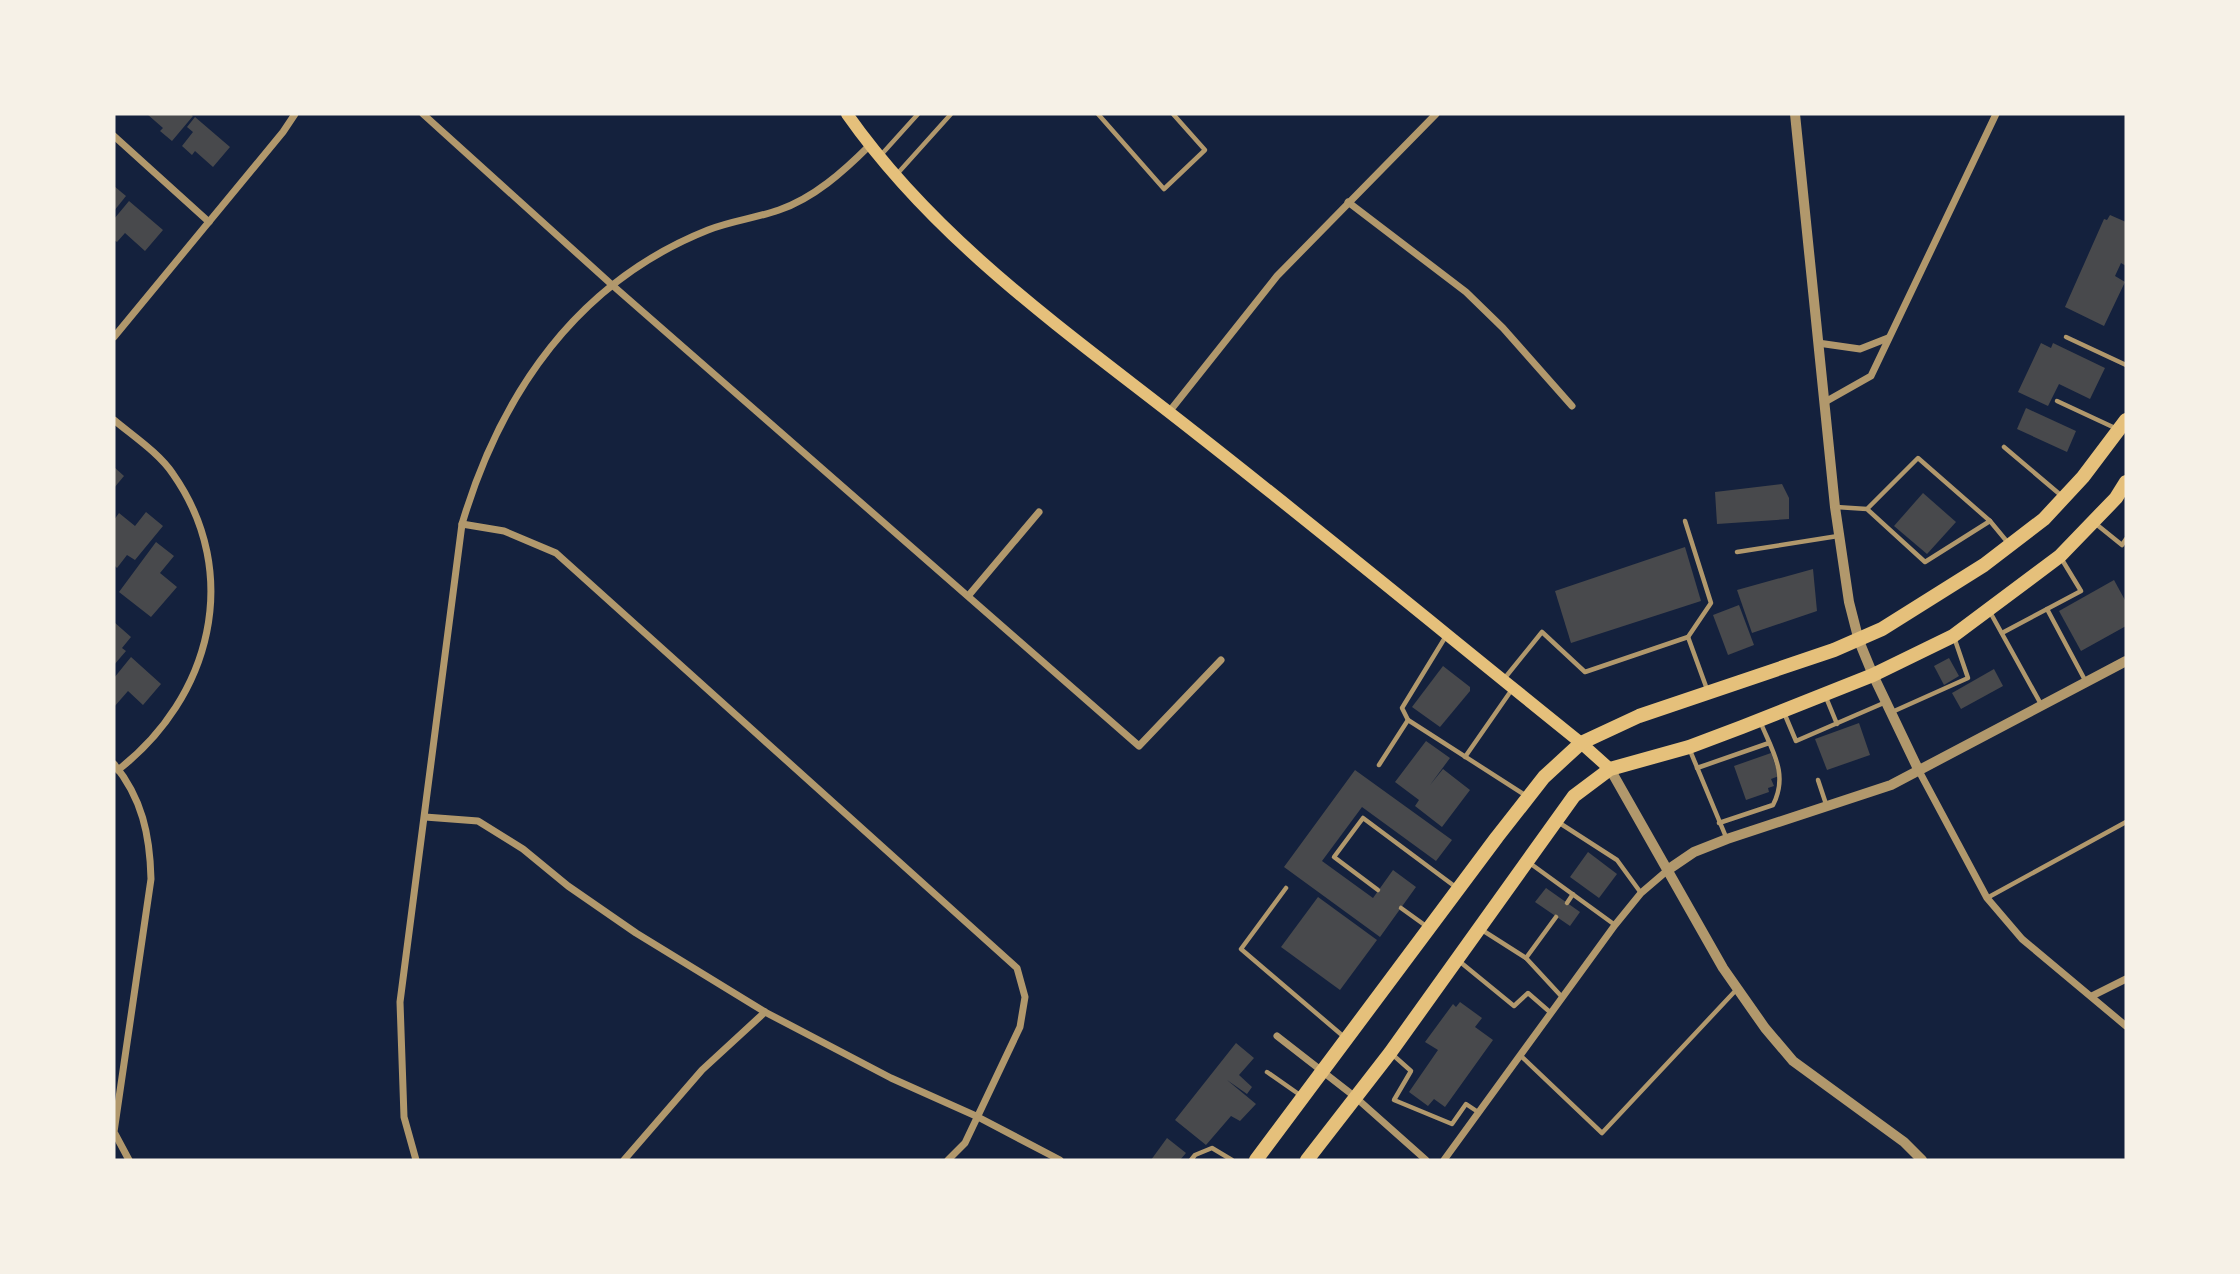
<svg xmlns="http://www.w3.org/2000/svg" width="2240" height="1274" font-family="Raleway,sans-serif">
<style>
.building{fill:#48494c}
.lines{fill:none;stroke-linecap:round;stroke-linejoin:round}
.service{stroke:#b1986c;stroke-width:4.5}
.minor{stroke:#b1986c;stroke-width:7}
.tertiary{stroke:#b1986c;stroke-width:10}
.secondary{stroke:#e5c07b;stroke-width:12}
.primary{stroke:#e5c07b;stroke-width:14}
</style>
<rect width="100%" height="100%" fill="#14213d"/>
<!-- building -->
<g class="building">
<path d="M147 114H190L193 116 172 141 160 131 163 128Z"/>
<path d="M195 117 230 147 213 167 195 151 192 155 182 146 193 132 187 127Z"/>
<path d="M114 186 126 196 114 211Z"/>
<path d="M129 201 163 230 145 251 125 233 117 242 114 240V219Z"/>
<path d="M2110 215 2126 222V266L2121 263 2115 276 2125 282 2104 326 2065 307 2104 219 2107 220Z"/>
<path d="M2041 343 2051 348 2053 343 2105 368 2090 399 2059 384 2048 406 2018 392Z"/>
<path d="M2026 408 2076 431 2067 452 2017 429Z"/>
<path d="M114 467 124 476 114 488Z"/>
<path d="M1782 484 1789 498V519L1717 524 1715 492Z"/>
<path d="M1923 493 1956 522 1927 554 1894 526Z"/>
<path d="M146 512 163 526 135 560 127 555 117 568 114 565V520L119 513 135 526Z"/>
<path d="M156 542 174 556 160 573 177 587 151 617 119 592Z"/>
<path d="M1685 547 1701 601 1571 643 1555 591Z"/>
<path d="M1813 569 1817 611 1752 633 1737 590Z"/>
<path d="M2114 580 2126 602V626L2081 651 2059 611Z"/>
<path d="M1739 605 1754 645 1728 655 1713 615Z"/>
<path d="M114 622 131 637 122 648 126 651 114 665Z"/>
<path d="M131 657 161 684 143 705 128 691 114 707V678Z"/>
<path d="M1949 658 1959 676 1944 685 1934 666Z"/>
<path d="M1443 666 1470 687V691L1440 727 1412 707Z"/>
<path d="M1994 669 2003 686 1961 709 1952 693Z"/>
<path d="M1859 723 1870 755 1827 770 1815 739Z"/>
<path d="M1426 741 1450 758 1430 785 1443 769 1470 790 1442 827 1415 806 1419 800 1395 782Z"/>
<path d="M1771 753 1779 776 1771 779 1774 786 1768 788 1769 792 1746 800 1734 766Z"/>
<path d="M1355 770 1452 840 1436 861 1362 807 1322 861 1373 898 1393 870 1416 887 1380 937 1284 867Z"/>
<path d="M1588 852 1617 874 1599 898 1570 877Z"/>
<path d="M1546 888 1580 912 1570 926 1535 902Z"/>
<path d="M1318 897 1377 940 1340 990 1281 947Z"/>
<path d="M1460 1002 1482 1018 1475 1027 1493 1040 1445 1107 1434 1099 1428 1106 1409 1092 1438 1050 1425 1042 1453 1004 1456 1007Z"/>
<path d="M1236 1043 1254 1058 1239 1075 1252 1087 1247 1094 1227 1080 1256 1104 1240 1121 1231 1116 1206 1145 1175 1120Z"/>
<path d="M1167 1138 1186 1153 1180 1160H1151Z"/>
</g>
<g class="lines">
<!-- service -->
<g class="service">
<path d="M1098 114 1164 189 1205 150 1173 114"/>
<path d="M881 155 918 114"/>
<path d="M898 173 951 114"/>
<path d="M2066 337 2126 365"/>
<path d="M2057 401 2115 428"/>
<path d="M2004 447 2063 497"/>
<path d="M1836 507 1867 509 1925 562 1990 521 1918 458 1867 509"/>
<path d="M1685 521 1711 603 1688 637"/>
<path d="M1990 521 2009 544"/>
<path d="M2096 524 2122 545 2126 539"/>
<path d="M1737 552 1838 536"/>
<path d="M2047 609 2086 682"/>
<path d="M1990 612 2042 706"/>
<path d="M2002 633 2081 591 2061 558"/>
<path d="M1504 679 1542 632 1585 672 1688 637 1708 692"/>
<path d="M1825 695 1837 724"/>
<path d="M1892 712 1968 678 1955 640"/>
<path d="M1785 715 1796 741 1886 702"/>
<path d="M1408 720 1402 708 1446 636"/>
<path d="M1689 748 1726 837"/>
<path d="M1465 757 1513 688"/>
<path d="M1379 765 1408 720 1525 795"/>
<path d="M1697 768 1769 743"/>
<path d="M1818 780 1827 807"/>
<path d="M1558 822 1617 860 1641 893"/>
<path d="M1719 823 1773 805C1789 774 1772 751 1760 721"/>
<path d="M1531 864 1615 925"/>
<path d="M1286 888 1241 949 1343 1036"/>
<path d="M1378 890 1334 857 1363 818 1457 888"/>
<path d="M1987 898 2126 822"/>
<path d="M1567 903 1573 894"/>
<path d="M1401 908 1426 926"/>
<path d="M1482 930 1526 958 1562 997"/>
<path d="M1526 958 1556 917"/>
<path d="M1459 961 1514 1006 1528 993 1551 1013"/>
<path d="M1393 1055 1411 1071 1394 1100 1452 1124 1466 1104 1478 1112"/>
<path d="M1521 1056 1602 1133 1737 989"/>
<path d="M1267 1072 1300 1095"/>
<path d="M1191 1160 1195 1155 1212 1148 1232 1160"/>
</g>
<!-- minor -->
<g class="minor">
<path d="M423 114 611 284 1139 746 1221 660"/>
<path d="M114 136 209 222"/>
<path d="M1348 202 1466 292 1503 328 1572 406"/>
<path d="M114 337 283 132 295 114"/>
<path d="M1818 343 1860 349 1888 338"/>
<path d="M1825 402 1871 376 1996 114"/>
<path d="M1169 412 1277 276 1436 114"/>
<path d="M114 420C133 436 159 453 173 474 243 574 211 698 118 770"/>
<path d="M462 524 504 531 556 553 1017 968 1025 997 1020 1027 965 1143 948 1160"/>
<path d="M969 595 1039 512"/>
<path d="M114 764C142 798 150 835 151 879L114 1132 129 1160"/>
<path d="M1919 771 1987 898 2022 939 2126 1026"/>
<path d="M425 817 478 821 523 849 568 886 636 933 765 1012 891 1078 976 1116 1060 1160"/>
<path d="M2092 996 2126 979"/>
<path d="M1277 1036 1354 1096 1426 1160"/>
<path d="M416 1160 404 1117 400 1002 462 524C501 393 577 282 708 230 731 221 756 218 779 210 814 198 844 171 869 146"/>
<path d="M624 1160 702 1070 765 1012"/>
<path d="M1444 1160 1615 925 1641 893 1669 869"/>
</g>
<!-- tertiary -->
<g class="tertiary">
<path d="M1795 114 1835 507 1849 602 1859 641 1873 675 1919 771"/>
<path d="M1610 769 1723 968 1765 1028 1793 1061 1904 1142 1922 1160"/>
<path d="M1669 869 1694 852 1727 839 1891 785 2126 661"/>
</g>
<!-- secondary -->
<path class="secondary" d="M847 114C939 245 1073 336 1197 434 1326 535 1453 640 1581 743L1610 769"/>
<!-- primary -->
<g class="primary">
<path d="M1256 1160 1497 837 1544 777 1581 743 1639 716 1834 650 1882 629 1984 565 2044 519 2083 477 2126 420"/>
<path d="M1307 1160 1390 1053 1574 796 1610 769 1689 747 1742 727 1873 675 1953 636 2060 556 2116 498 2126 482"/>
</g>
</g>
<!-- border -->
<rect width="2240" height="1274" fill="none" stroke="#f6f1e7" stroke-width="231"/>
</svg>
